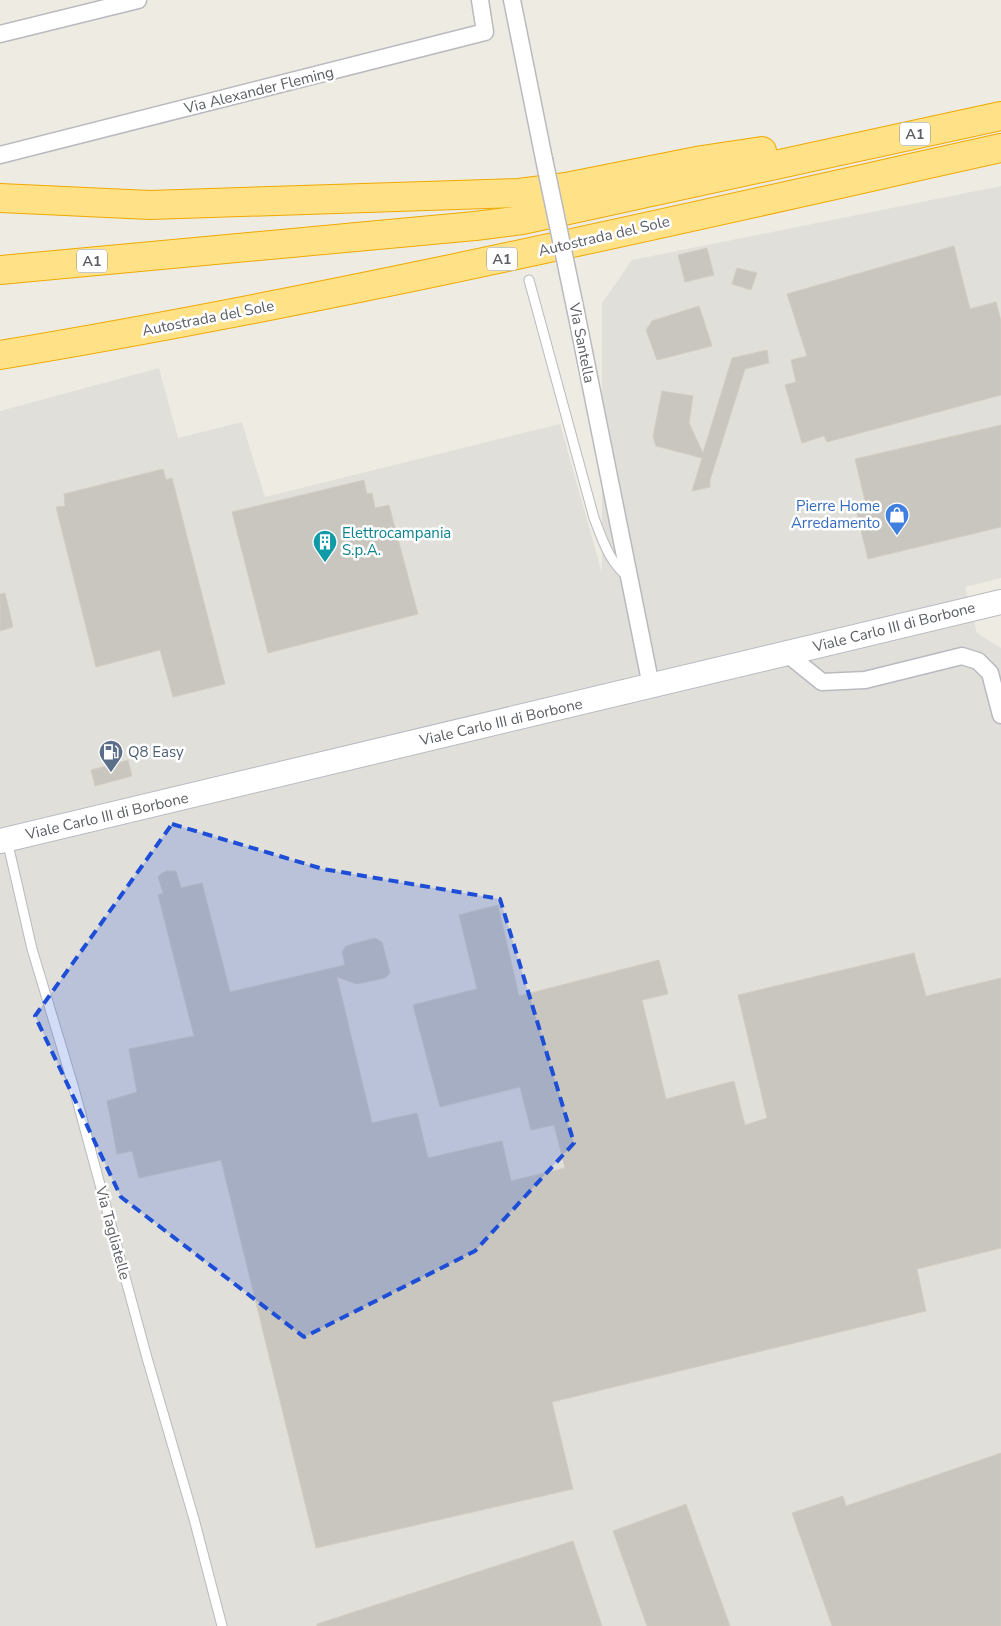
<svg xmlns="http://www.w3.org/2000/svg" width="1001" height="1626" font-family="'Nunito Sans',sans-serif">
<style>
.industrial{fill:#e1dfda}
.building{fill:#c9c6bf;stroke:#d3cdc0}
.lines{fill:none;stroke-linecap:round;stroke-linejoin:round}
.lane-casing{stroke:#b8babf;stroke-width:11}
.street-casing{stroke:#b8babf;stroke-width:19}
.secondary-casing{stroke:#b8bbc1;stroke-width:26}
.highway-casing{stroke:#f0a800;stroke-width:30}
.lane{stroke:#fff;stroke-width:9}
.street{stroke:#fff;stroke-width:16}
.secondary{stroke:#fff;stroke-width:24}
.highway{stroke:#ffe288;stroke-width:28}
.street-bridge-casing{stroke:#b8babf;stroke-width:19;stroke-linecap:butt}
.street-bridge{stroke:#fff;stroke-width:16}
.marked{fill:#1d4ed8;fill-opacity:0.2;stroke:#1d4ed8;stroke-width:4;stroke-dasharray:10 6;stroke-linejoin:round}
.labels{text-anchor:middle;stroke-width:5;stroke-linejoin:round;paint-order:stroke}
.shield{fill:#fff;stroke:#8c8e92;stroke-width:1}
.shield-label{font-size:14px;font-weight:bold;fill:#5b5e64}
.street-label{font-size:15px;fill:#5b5e64;stroke:#fff}
.shop-label{font-size:15px;fill:#366cbe;stroke:#fff;text-anchor:end}
.culture-label{font-size:15px;fill:#0d838f;stroke:#fff;text-anchor:start}
.service-label{font-size:15px;fill:#4e5e75;stroke:#fff;text-anchor:start}
</style>
<rect width="100%" height="100%" fill="#eeece2"/>
<!-- industrial -->
<path class="industrial" d="M1001 186V578L965 587 977 633 1001 648V1626H0V411L159 368 178 438 242 422 265 497 560 424 602 573V303L632 260Z"/>
<!-- building -->
<g class="building">
<path d="M954 246 970 309 996 302 1001 321V395L827 442 824 436 802 443 785 385 796 382 791 360 807 356 787 294Z"/>
<path d="M707 248 714 275 685 282 678 255Z"/>
<path d="M737 268 757 273 751 290 732 284Z"/>
<path d="M699 306 712 346 657 360 646 330 652 321Z"/>
<path d="M767 350 769 363 745 369 710 480V487L692 491 702 458 656 446 653 436 662 391 693 396 689 423 703 453 732 358Z"/>
<path d="M1001 425V527L868 559 856 509 866 505 855 459Z"/>
<path d="M163 469 166 480 172 478 225 684 173 697 160 650 96 667 56 507 65 506 64 494Z"/>
<path d="M364 480 367 494 372 493 375 508 389 505 418 614 268 653 232 512Z"/>
<path d="M5 593 13 627 0 631V594Z"/>
<path d="M128 760 132 776 95 786 91 770Z"/>
<path d="M167 871H176L181 888 202 883 230 992 345 965 342 952 346 946 375 938 382 942 390 973 385 978 357 984 337 977 372 1123 417 1113 428 1158 502 1141 511 1181 565 1168 554 1125 531 1130 520 1087 440 1107 413 1005 477 989 459 915 498 905 519 996 659 960 668 994 642 1000 666 1099 734 1081 745 1125 767 1118 738 995 914 953 926 996 1001 978V1248L917 1269 926 1311 552 1402 573 1489 316 1548 221 1160 139 1178 132 1151 117 1154 107 1101 137 1092 129 1049 194 1036 158 895 163 893 158 877 162 873Z"/>
<path d="M1001 1453V1626H832L792 1513 843 1496 846 1506Z"/>
<path d="M686 1504 730 1626H647L613 1531Z"/>
<path d="M573 1541 602 1626H317V1624Z"/>
</g>
<g class="lines">
<defs>
<g id="lane">
<path d="M529 280 594 518C603 541 609 562 629 578"/>
<path d="M7 840 32 949 73 1085 147 1358 194 1519 222 1626"/>
</g>
<g id="street">
<path d="M512 0 544 159"/>
<path d="M0 34 138 0"/>
<path d="M0 155 485 32 480 0"/>
<path d="M576 312 651 686"/>
<path d="M786 653 822 682 865 680 962 656 978 661 990 673 1001 715"/>
</g>
<path id="secondary" d="M0 841 1001 602"/>
<g id="highway">
<path d="M0 198 150 205 519 193 566 187 702 160 762 151"/>
<path d="M0 270 475 226 522 220 1001 116"/>
<path d="M0 355C336 299 668 222 1001 148"/>
</g>
</defs>
<!-- lane casing -->
<use href="#lane" class="lane-casing"/>
<!-- street casing -->
<use href="#street" class="street-casing"/>
<!-- secondary casing -->
<use href="#secondary" class="secondary-casing"/>
<!-- highway casing -->
<use href="#highway" class="highway-casing"/>
<!-- lane -->
<use href="#lane" class="lane"/>
<!-- street -->
<use href="#street" class="street"/>
<!-- secondary -->
<use href="#secondary" class="secondary"/>
<!-- highway -->
<use href="#highway" class="highway"/>
<defs>
<path id="street-bridge" d="M544 159 576 312"/>
</defs>
<!-- street-bridge casing -->
<use href="#street-bridge" class="street-bridge-casing"/>
<!-- street-bridge -->
<use href="#street-bridge" class="street-bridge"/>
</g>
<!-- marked area -->
<path class="marked" d="M172 824 323 869 500 899 574 1143 475 1251 304 1337 121 1197 35 1016Z"/>
<!-- icons -->
<defs>
<symbol id="shop-pin" viewBox="-11 -11 22 30"><path d="M0 17L-7.5 6A9.5 9.5 0 1 1 7.5 6Z" fill="#3f7fe0" stroke="#fff"/><path d="M-5-2.5h2.3a2.7 3.5 0 0 1 5.4 0H5L5.5 6h-11ZM-1.5-2.5h3a1.5 2.3 0 0 0-3 0Z" fill="#fff"/></symbol>
<symbol id="building-pin" viewBox="-11 -11 22 30"><path d="M0 17L-7.5 6A9.5 9.5 0 1 1 7.5 6Z" fill="#0f9aa8" stroke="#fff"/><path d="M-4-6H4V6H1V3H-1V6H-4ZM-2.5-4.3h1.7v1.8h-1.7ZM.8-4.3h1.7v1.8H.8ZM-2.5-1h1.7V.8h-1.7ZM.8-1h1.7V.8H.8Z" fill="#fff"/></symbol>
<symbol id="fuel-pin" viewBox="-11 -11 22 30"><path d="M0 17L-7.5 6A9.5 9.5 0 1 1 7.5 6Z" fill="#5c6f8a" stroke="#fff"/><path d="M-5.5-6h7V0h2V4h1.3V-2.5L3-4.5l.8-.8L6-3V5H2.5V1h-1V6h-7ZM-4.2-4.7v3.2H.2V-4.7Z" fill="#fff"/></symbol>
</defs>
<g fill-rule="evenodd">
<use href="#shop-pin" x="883" y="501" width="28" height="38"/>
<use href="#building-pin" x="311" y="528" width="28" height="38"/>
<use href="#fuel-pin" x="97" y="738" width="28" height="38"/>
</g>
<g class="labels">
<!-- shield labels -->
<g class="shield">
<rect x="900" y="122.5" width="30" height="23" rx="4"/>
<rect x="487" y="247.5" width="30" height="23" rx="4"/>
<rect x="77" y="249.5" width="30" height="23" rx="4"/>
</g>
<g class="shield-label">
<text x="915" y="139">A1</text>
<text x="502" y="264">A1</text>
<text x="92" y="266">A1</text>
</g>
<!-- street labels -->
<g class="street-label">
<text transform="translate(259 90) rotate(-14)" y="5">Via Alexander Fleming</text>
<text transform="translate(604 236) rotate(-13)" y="5">Autostrada del Sole</text>
<text transform="translate(208 318) rotate(-11)" y="5">Autostrada del Sole</text>
<text transform="translate(582 343) rotate(79)" y="5">Via Santella</text>
<text transform="translate(894 627) rotate(-14)" y="5">Viale Carlo III di Borbone</text>
<text transform="translate(501 722) rotate(-13)" y="5">Viale Carlo III di Borbone</text>
<text transform="translate(107 816) rotate(-13)" y="5">Viale Carlo III di Borbone</text>
<text transform="translate(113 1233) rotate(75)" y="5">Via Tagliatelle</text>
</g>
<!-- shop labels -->
<g class="shop-label">
<text x="880" y="511">Pierre Home<tspan x="880" dy="17">Arredamento</tspan></text>
</g>
<!-- culture labels -->
<g class="culture-label">
<text x="342" y="538">Elettrocampania<tspan x="342" dy="17">S.p.A.</tspan></text>
</g>
<!-- service labels -->
<g class="service-label">
<text x="128" y="757">Q8 Easy</text>
</g>
</g>
</svg>
